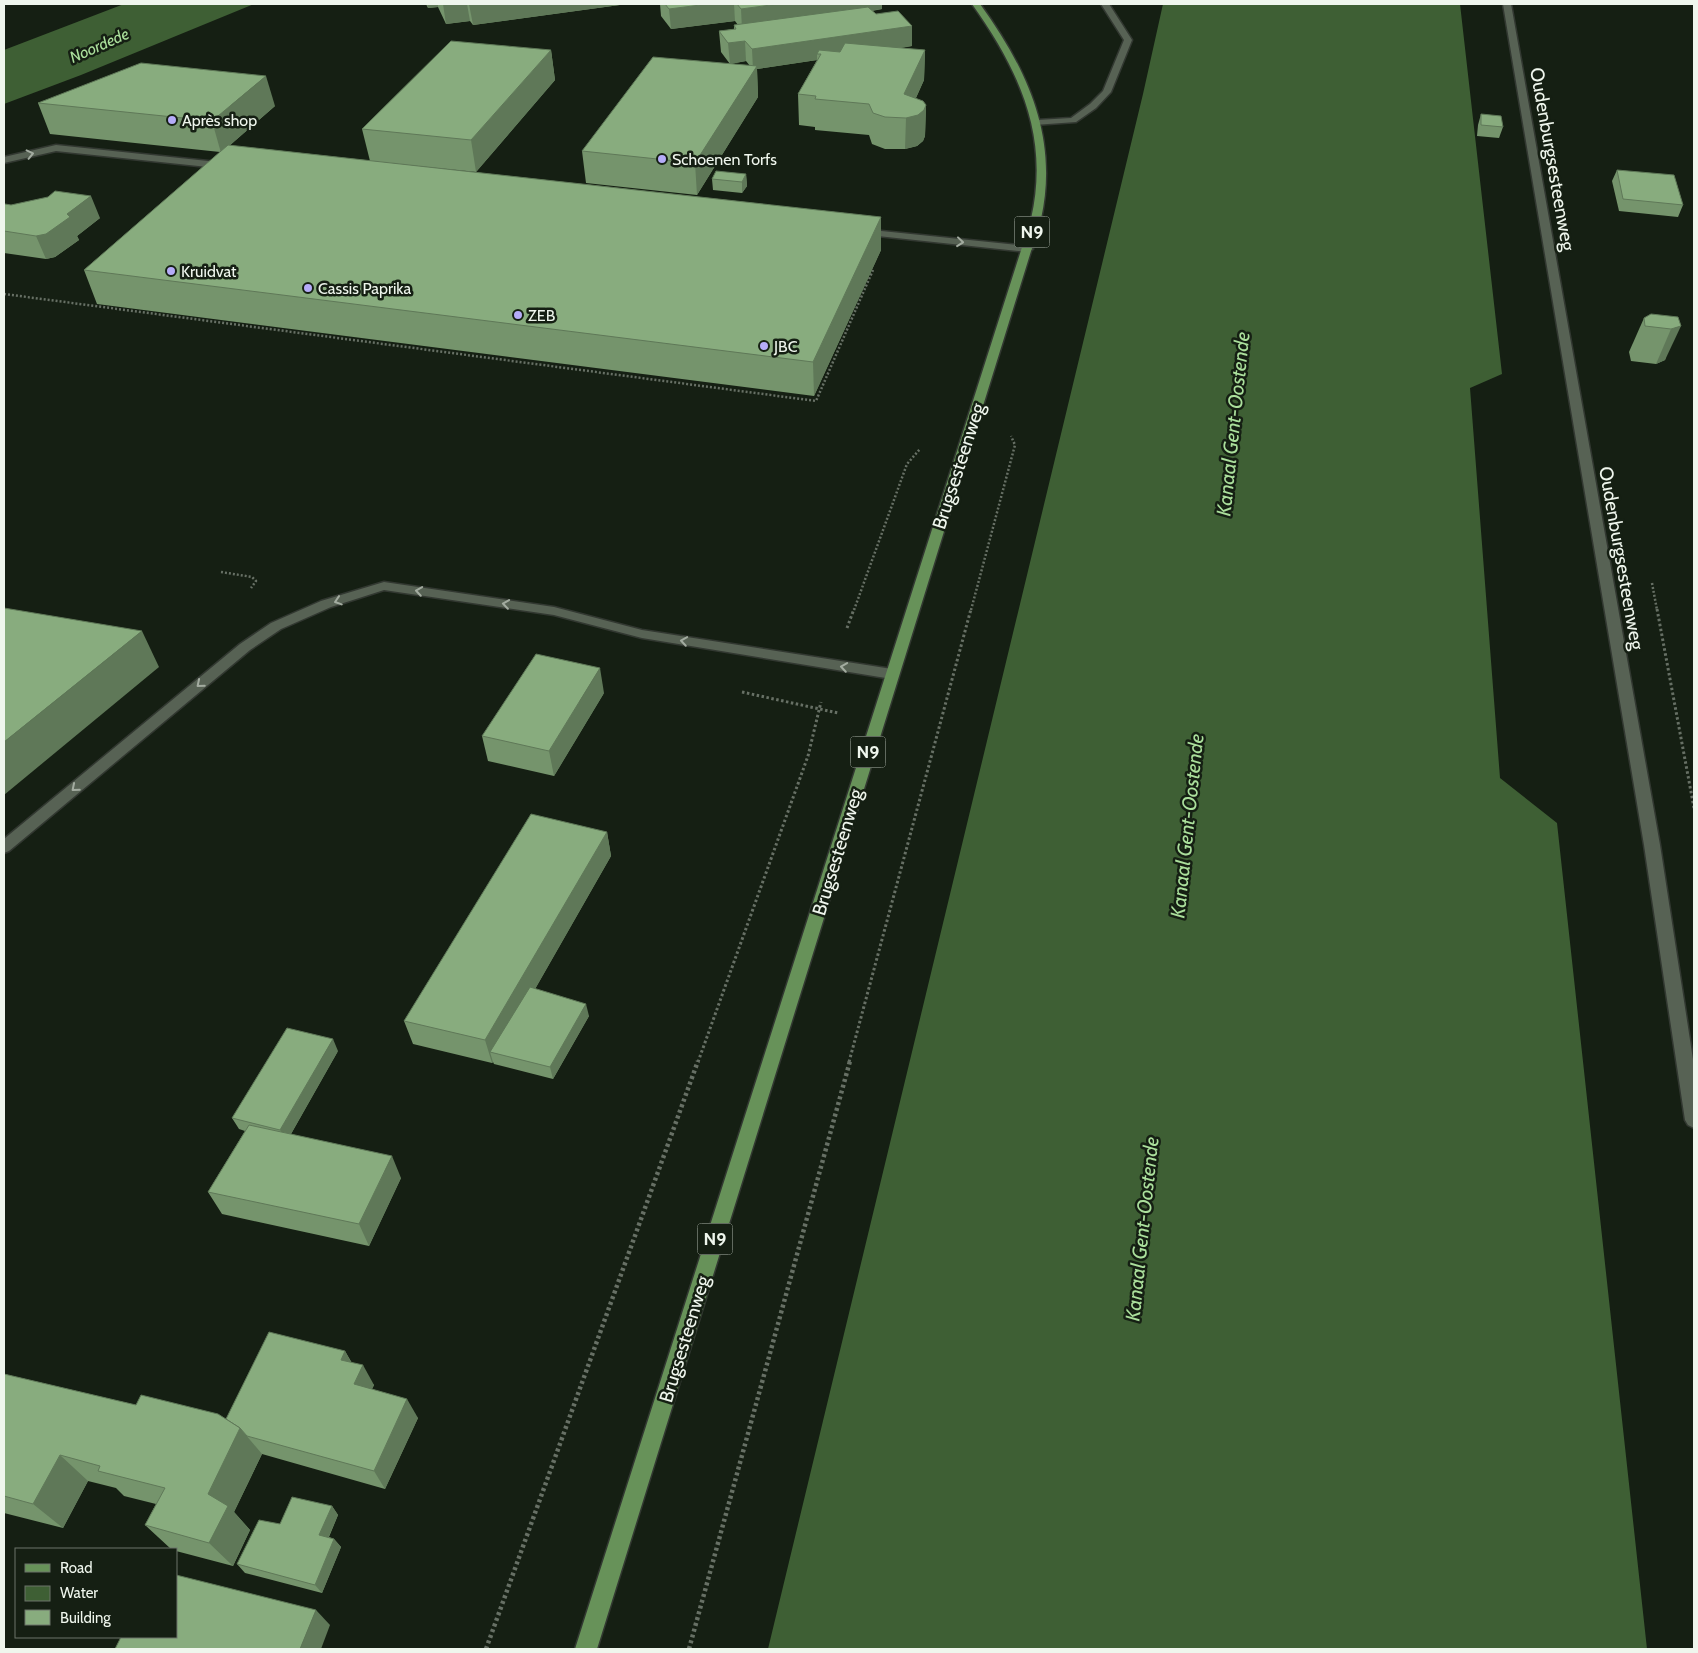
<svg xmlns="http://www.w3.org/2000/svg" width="1698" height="1653" font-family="Cabin,sans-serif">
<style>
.water{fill:#3e5f34}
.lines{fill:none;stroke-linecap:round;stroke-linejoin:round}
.service-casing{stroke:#323831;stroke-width:3}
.minor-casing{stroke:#323831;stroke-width:3}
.tertiary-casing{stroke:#323831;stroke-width:3}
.primary-casing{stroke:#323831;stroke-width:3}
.path-far2{stroke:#677065;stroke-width:2.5;stroke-dasharray:2 2;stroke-linecap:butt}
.path-far1{stroke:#677065;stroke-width:3;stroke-dasharray:2.5 2.5;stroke-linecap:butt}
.path{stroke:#677065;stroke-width:4.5;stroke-dasharray:3 3;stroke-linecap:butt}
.service{fill:#576254;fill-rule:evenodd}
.minor{fill:#576254;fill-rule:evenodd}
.tertiary{fill:#576254;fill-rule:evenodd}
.primary{fill:#679259;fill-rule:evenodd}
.wall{fill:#75946c}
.shaded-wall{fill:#5f7858}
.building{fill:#88ac7e;stroke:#5f7858}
.oneway{stroke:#a3aca0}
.poi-dot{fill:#b5acf8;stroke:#151f13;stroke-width:2}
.labels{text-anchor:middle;stroke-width:5;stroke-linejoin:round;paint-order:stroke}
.far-water-label{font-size:16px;font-style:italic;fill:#abe09c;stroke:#151f13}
.far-poi-label{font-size:16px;fill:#eff6ed;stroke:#151f13;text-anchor:start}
.shield{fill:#151f13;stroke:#aeb6ac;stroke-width:1}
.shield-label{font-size:18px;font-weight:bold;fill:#eff6ed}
.street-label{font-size:19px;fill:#eff6ed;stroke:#151f13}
.water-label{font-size:20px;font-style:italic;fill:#abe09c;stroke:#151f13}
</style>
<rect width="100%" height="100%" fill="#151f13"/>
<!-- water -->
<g class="water">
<path d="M124 4H254L81 75 4 104V50Z"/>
<path d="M1163 4H1460L1502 374 1470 388 1500 778 1557 823 1647 1649H768L1143 94Z"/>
</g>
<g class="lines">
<defs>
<g id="service">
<path d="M56 145 227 163 232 166 227 169 56 151 4 163V157Z"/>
<path d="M862 229 1028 246 1033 249 1028 252 859 234V230Z"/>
<path d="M384 582 554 607 642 630 892 669 897 671 899 674 897 677 892 679 642 638 554 615 384 590 331 607 281 629 250 650 9 851 4 853V839L240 644 271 623 321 601Z"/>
</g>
<path id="minor" d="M1101 4H1109L1132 40 1111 92 1096 108 1076 122 1034 125V121L1037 120 1071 118 1090 104 1103 91 1124 40Z"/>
<path id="tertiary" d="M1503 4H1511L1660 845 1694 1066V1128L1688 1125 1685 1120 1644 845Z"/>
<path id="primary" d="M972 4H980C1027 69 1059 137 1041 219L597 1649H575L1031 219C1050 136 1019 70 972 4Z"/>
</defs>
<!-- service casing -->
<use href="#service" class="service-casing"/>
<!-- minor casing -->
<use href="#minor" class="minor-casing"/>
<!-- tertiary casing -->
<use href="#tertiary" class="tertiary-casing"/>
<!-- primary casing -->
<use href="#primary" class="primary-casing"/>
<!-- path-far2 -->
<g class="path-far2">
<path d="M4 294 816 401 873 270"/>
<path d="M221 572 252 577 256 581 251 588"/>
<path d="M1652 583 1657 610"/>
<path d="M854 610 907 464 920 449"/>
<path d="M971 610 1015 445 1011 436"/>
</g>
<!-- path-far1 -->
<g class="path-far1">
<path d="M1657 609 1694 808"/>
<path d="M847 628 854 609"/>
<path d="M742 692 838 713"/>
<path d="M698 1062 808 756 821 702"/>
<path d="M849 1062 971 609"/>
</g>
<!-- path -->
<g class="path">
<path d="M486 1649 698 1061"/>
<path d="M689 1649 850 1061"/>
</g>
<!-- service -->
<use href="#service" class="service"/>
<!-- minor -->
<use href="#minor" class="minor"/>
<!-- tertiary -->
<use href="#tertiary" class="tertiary"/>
<!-- primary -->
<use href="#primary" class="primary"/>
</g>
<!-- wall -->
<g class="wall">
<path d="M426 4H627L473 25 470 21 446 24 438 7 428 8Z"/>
<path d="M660 4H882V9L872 11 876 14 912 26V46L900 48 925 50 924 80 916 98 926 105 925 136 923 141 917 146 905 149H885L872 144 869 135 815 130V127L799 125 798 94 817 60 757 69 758 97 697 195 586 183 582 151 750 66 746 61 730 64 721 52 719 31 734 29V25H738L735 21 671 29 661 16Z"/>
<path d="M551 50 555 80 476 172 370 161 362 129Z"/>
<path d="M38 103 275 106 229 146 881 217V250L814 396 97 304 84 270 220 152 50 134Z"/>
<path d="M1481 114 1503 127 1499 138 1477 136 1478 125Z"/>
<path d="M1617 170 1683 205 1678 217 1619 211 1612 181Z"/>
<path d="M746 174 747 186 742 193 713 190 712 179Z"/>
<path d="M4 205 100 218 77 236 79 240 55 257 46 259 4 253Z"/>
<path d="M1678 317 1665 360 1656 364 1631 361 1629 352 1644 318Z"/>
<path d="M604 693 554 776 488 761 482 736Z"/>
<path d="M607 832 611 856 535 989 589 1016 553 1079 494 1064 493 1062 492 1063 413 1044 404 1021Z"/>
<path d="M338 1051 291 1134 401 1178 369 1246 222 1214 208 1192 245 1131 239 1129 232 1118Z"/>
<path d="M345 1351 352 1363 374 1385 372 1389 418 1418 385 1489 262 1454 234 1512 250 1530 233 1566 176 1551V1549H171L145 1525 156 1504 124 1496 116 1488 88 1481 63 1528 4 1513V1374L136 1405 226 1419Z"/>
<path d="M332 1506 338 1515 329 1537 334 1539 341 1547 322 1593 245 1573 237 1564 280 1524Z"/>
</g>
<!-- shaded-wall -->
<g class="shaded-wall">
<path d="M427 4H438V7L428 8Z"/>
<path d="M443 4H467L470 21 446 24Z"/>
<path d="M469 4H627L473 25Z"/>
<path d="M708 4H734L735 21 671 29 669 9Z"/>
<path d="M778 4H882V9L742 29 741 9Z"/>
<path d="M912 26V46L821 60V54H817V60L757 69 758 97 697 195 695 163 753 70 752 49Z"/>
<path d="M745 41 746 61 730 64 728 43Z"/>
<path d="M551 50 555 80 476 172 471 140Z"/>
<path d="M925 50 924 80 907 117 926 105 925 136 923 141 917 146 905 149 906 118 904 94Z"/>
<path d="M266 76 275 106 221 153 212 121Z"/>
<path d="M746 174 747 186 742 193V182Z"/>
<path d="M91 196 100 218 77 236 79 240 55 257 46 259 36 236Z"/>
<path d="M881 217V250L814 396 813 362Z"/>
<path d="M1681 326 1665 360 1656 364 1671 329Z"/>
<path d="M142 631 159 667 4 795V742Z"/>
<path d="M600 668 604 693 554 776 549 751Z"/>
<path d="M607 832 611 856 498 1054 490 1052 493 1062 492 1063 485 1040Z"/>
<path d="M586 1004 589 1016 553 1079 550 1067Z"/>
<path d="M333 1039 338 1051 287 1141 280 1130Z"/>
<path d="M392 1156 401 1178 369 1246 359 1224Z"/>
<path d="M345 1351 356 1371 341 1360Z"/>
<path d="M363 1365 374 1385 365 1403 354 1384Z"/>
<path d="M407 1399 418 1418 385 1489 374 1471Z"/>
<path d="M240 1428 262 1454 234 1512 250 1530 233 1566 209 1543 208 1494Z"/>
<path d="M60 1455 88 1481 63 1528 33 1504Z"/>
<path d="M332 1506 338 1515 326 1543 319 1535Z"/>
<path d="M334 1539 341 1547 322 1593 315 1585Z"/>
<path d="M316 1610 330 1625 321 1649H300Z"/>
</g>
<!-- building -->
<g class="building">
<path d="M665 4H708L669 9Z"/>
<path d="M737 4H778L741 9Z"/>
<path d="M868 7 876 14 898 11 912 26 752 49 745 41 728 43 719 31 736 29 734 25Z"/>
<path d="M451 41 551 50 471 140 362 129Z"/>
<path d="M845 43 925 50 904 94 923 101 926 105 924 110 918 115 906 118 885 117 873 113 869 104 815 99 816 96 798 94 821 54H817L819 50 840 52Z"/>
<path d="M653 57 757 66 695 163 582 151Z"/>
<path d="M141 63 266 76 212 121 38 103Z"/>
<path d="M1481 114 1501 116 1503 127 1481 125Z"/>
<path d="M228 145 881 217 813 362 84 270Z"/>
<path d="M1617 170 1674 175 1683 205 1623 199Z"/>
<path d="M716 171 746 174 742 182 712 179Z"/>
<path d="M55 191 91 196 67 214 70 217 46 234 36 236 4 231V205L5 204 11 205 48 197Z"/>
<path d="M1651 314 1678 317 1681 326 1671 329 1645 326 1644 318Z"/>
<path d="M4 608 142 631 4 742Z"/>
<path d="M536 654 600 668 549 751 482 736Z"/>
<path d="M531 814 607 832 485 1040 404 1021Z"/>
<path d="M530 987 586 1004 550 1067 490 1052Z"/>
<path d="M287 1028 333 1039 280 1130 232 1118Z"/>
<path d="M249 1125 392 1156 359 1224 208 1192Z"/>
<path d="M269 1332 345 1351 341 1360 363 1365 354 1384 407 1399 374 1471 247 1436 240 1428 226 1419Z"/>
<path d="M4 1374 136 1405 141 1395 218 1414 240 1428 208 1494 228 1506 209 1543 145 1525 165 1488 98 1471 100 1466 60 1455 33 1504 4 1496Z"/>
<path d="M292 1497 332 1506 319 1535 334 1539 315 1585 237 1564 259 1520 280 1524Z"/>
<path d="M176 1575 316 1610 300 1649H115L121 1637H176Z"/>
</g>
<!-- one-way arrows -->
<defs><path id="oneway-chevron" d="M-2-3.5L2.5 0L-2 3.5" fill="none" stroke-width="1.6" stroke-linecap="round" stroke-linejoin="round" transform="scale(1.25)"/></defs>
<g class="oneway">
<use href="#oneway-chevron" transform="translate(30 154) rotate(-13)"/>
<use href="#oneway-chevron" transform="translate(960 242) rotate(6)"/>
<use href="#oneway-chevron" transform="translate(419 591) rotate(-171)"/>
<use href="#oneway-chevron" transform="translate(338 601) rotate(162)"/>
<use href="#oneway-chevron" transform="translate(506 604) rotate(-172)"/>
<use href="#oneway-chevron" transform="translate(684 641) rotate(-171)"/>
<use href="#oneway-chevron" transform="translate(844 667) rotate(-171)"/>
<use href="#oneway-chevron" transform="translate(200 684) rotate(140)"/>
<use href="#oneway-chevron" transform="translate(75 788) rotate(140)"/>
</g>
<!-- markers -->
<g class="poi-dot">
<circle cx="172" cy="120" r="5"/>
<circle cx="662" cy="159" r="5"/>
<circle cx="171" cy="271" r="5"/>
<circle cx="308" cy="288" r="5"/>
<circle cx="518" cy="315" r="5"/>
<circle cx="764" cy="346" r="5"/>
</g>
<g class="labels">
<!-- far-water labels -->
<g class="far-water-label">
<text transform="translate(99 45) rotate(-24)" y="6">Noordede</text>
</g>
<!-- far-poi labels -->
<g class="far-poi-label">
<text x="182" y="126">Après shop</text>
<text x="672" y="165">Schoenen Torfs</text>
<text x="181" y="277">Kruidvat</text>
<text x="318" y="294">Cassis Paprika</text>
<text x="528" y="321">ZEB</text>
<text x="774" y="352">JBC</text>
</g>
<!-- shield labels -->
<g class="shield">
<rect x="1014.5" y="216.5" width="35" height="31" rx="4"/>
<rect x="850.5" y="736.5" width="35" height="31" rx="4"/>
<rect x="697.5" y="1223.5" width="35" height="31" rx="4"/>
</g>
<g class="shield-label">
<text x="1032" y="238">N9</text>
<text x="868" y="758">N9</text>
<text x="715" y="1245">N9</text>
</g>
<!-- street labels -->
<g class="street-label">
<text transform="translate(1553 159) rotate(80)" y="7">Oudenburgsesteenweg</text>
<text transform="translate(958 466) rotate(-72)" y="7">Brugsesteenweg</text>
<text transform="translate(1622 558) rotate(80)" y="7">Oudenburgsesteenweg</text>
<text transform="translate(837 852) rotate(-73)" y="7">Brugsesteenweg</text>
<text transform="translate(684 1339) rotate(-73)" y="7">Brugsesteenweg</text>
</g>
<!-- water labels -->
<g class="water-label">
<text transform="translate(1233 424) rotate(-84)" y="7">Kanaal Gent-Oostende</text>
<text transform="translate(1187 826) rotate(-84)" y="7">Kanaal Gent-Oostende</text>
<text transform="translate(1142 1229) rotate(-84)" y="7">Kanaal Gent-Oostende</text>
</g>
</g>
<!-- border -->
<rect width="1698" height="1653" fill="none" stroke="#eff6ed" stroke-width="10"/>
<!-- legend -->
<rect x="15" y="1548" width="162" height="90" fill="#151f13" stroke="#6c756a"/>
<rect x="25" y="1564" width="25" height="8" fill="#679259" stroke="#6c756a"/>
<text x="60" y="1573" font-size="15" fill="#eff6ed">Road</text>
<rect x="25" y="1586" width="25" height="15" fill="#3e5f34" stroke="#6c756a"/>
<text x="60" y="1598" font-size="15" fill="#eff6ed">Water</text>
<rect x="25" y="1610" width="25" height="15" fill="#88ac7e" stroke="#6c756a"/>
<text x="60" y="1623" font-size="15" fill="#eff6ed">Building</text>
</svg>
